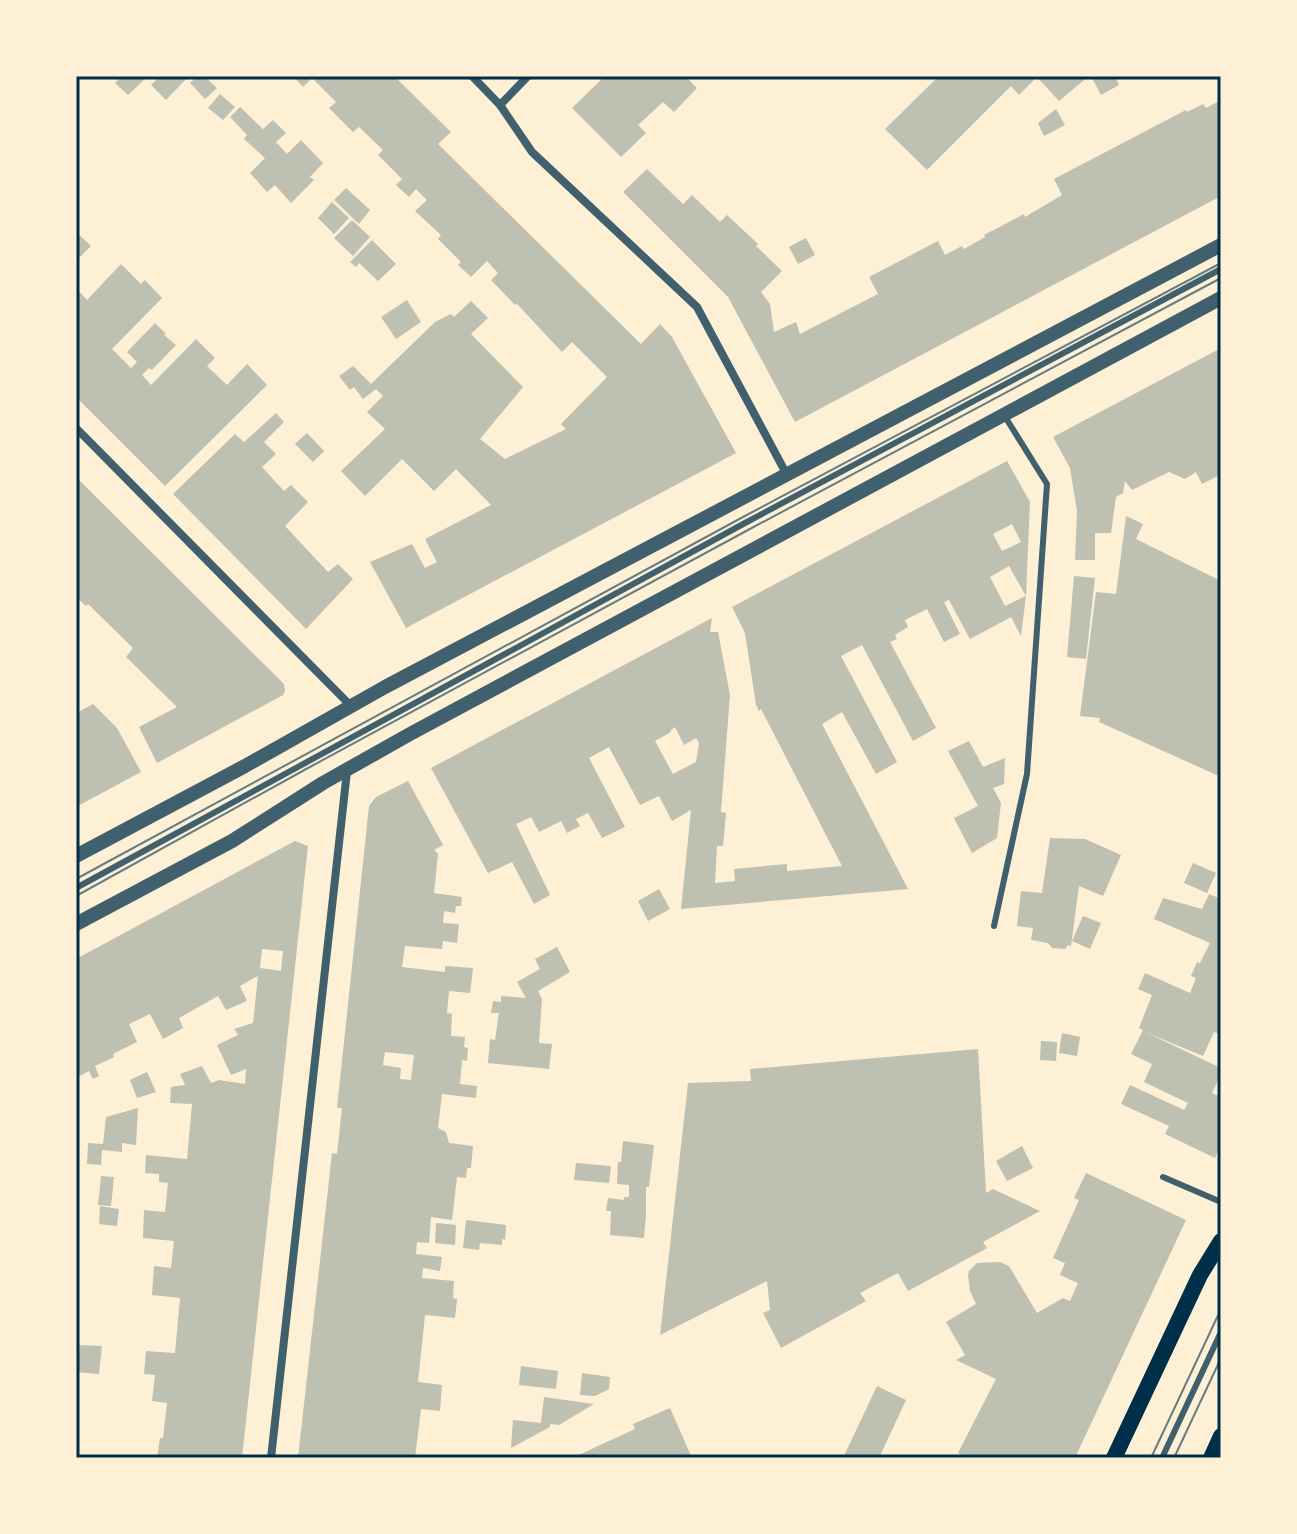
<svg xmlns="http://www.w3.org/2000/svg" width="1297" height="1534" font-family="'DejaVu Sans',sans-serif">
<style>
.building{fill:#bec0b2;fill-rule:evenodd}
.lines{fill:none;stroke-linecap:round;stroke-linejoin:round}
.service{stroke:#3f606c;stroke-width:6}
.minor{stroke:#3f606c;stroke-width:8}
.tertiary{stroke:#3f606c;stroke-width:14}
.secondary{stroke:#003049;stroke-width:16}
.tram{stroke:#657d81;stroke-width:2}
.neatline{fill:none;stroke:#003049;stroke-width:3}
</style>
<rect width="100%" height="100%" fill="#fdf0d5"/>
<!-- building -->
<g class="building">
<path d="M122 76H148L128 95 115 83Z"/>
<path d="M160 76H189L166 100 151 85Z"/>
<path d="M197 76H204L217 88 205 99 190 83Z"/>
<path d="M293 76H394L451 132 438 144 641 344 660 324 672 337 736 453 406 628 370 562 412 544 425 568 437 562 425 539 491 505 456 469 434 491 402 459 365 496 341 471 385 429 367 412 383 396 376 389 363 399 354 387 350 390 339 376 353 366 371 384 435 322 451 314 454 317 471 301 488 318 471 334 523 387 480 439 505 459 566 429 561 424 607 377 572 342 562 352 517 304 515 305 491 280 498 273 487 261 471 277 458 265 461 262 438 239 441 235 415 211 427 200 416 189 409 197 396 185 402 179 378 155 383 150 359 127 353 132 329 108 336 102 312 78 303 87Z"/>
<path d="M605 76H685L697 88 674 112 663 102 638 125 646 133 621 157 572 108Z"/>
<path d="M939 76H1089L1059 101 1037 77 1019 95 1011 86 927 170 885 129Z"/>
<path d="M1091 76H1115L1119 85 1101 95Z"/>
<path d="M220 94 235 107 223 120 208 108Z"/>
<path d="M1221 100V196L795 422 728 297 623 192 647 169 683 204 692 195 720 222 727 215 758 244 756 246 782 271 761 292 770 304 774 332 796 322 800 334 878 294 869 277 938 241 945 255 962 246 964 249 985 237 984 235 1024 214 1025 217 1062 195 1054 179 1186 110 1187 112 1203 104 1206 108Z"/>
<path d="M240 107 263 129 273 120 286 133 276 142 287 154 301 140 323 163 310 177 314 180 291 203 275 185 267 192 250 173 265 158 244 139 247 135 230 117Z"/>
<path d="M1056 109 1065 125 1044 136 1038 123Z"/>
<path d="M346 188 370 210 359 224 334 200Z"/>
<path d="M332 202 349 218 334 234 318 218Z"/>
<path d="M352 220 370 237 353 256 334 238Z"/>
<path d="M76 232 91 246 76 261Z"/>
<path d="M806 238 815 255 798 264 789 247Z"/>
<path d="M372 240 396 264 378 281 359 263 356 267 350 262Z"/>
<path d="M121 264 141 284 145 280 162 298 112 349 131 368 137 362 127 352 155 323 166 334 164 335 176 345 152 370 149 368 142 375 151 385 196 339 215 358 207 366 227 385 247 364 267 385 165 486 76 397V288L87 300Z"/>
<path d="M407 300 421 322 396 339 381 317Z"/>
<path d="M1221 348V480L1218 476 1202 484 1196 472 1185 479 1169 472 1132 490 1125 481 1123 493 1116 497 1111 533H1095V560H1075L1077 511 1070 468 1053 437Z"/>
<path d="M276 413 284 422 264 442 276 454 262 467 284 491 291 485 308 502 285 526 328 572 338 564 353 579 306 629 173 494 235 434 244 442Z"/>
<path d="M307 433 324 451 313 462 295 444Z"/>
<path d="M1007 461 1030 502 1026 596 1009 566 990 577 1005 606 1026 596 1021 636 1011 617 970 639 949 600 944 602 960 634 944 642 927 609 905 620 908 627 895 635 897 639 890 642 936 728 913 741 862 645 841 656 897 762 876 774 842 712 822 724 908 889 681 909 691 810 672 821 659 796 640 805 609 747 589 758 625 827 602 838 588 813 576 819 580 826 567 833 561 821 539 832 531 817 516 824 550 895 534 904 512 862 488 873 431 768 712 618 710 632H718L730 695 721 812 726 813 723 846H717L715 883 735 881 734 869 787 864V871L842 866 761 709 759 711 756 705 745 633 732 607ZM1012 524 1021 542 1002 551 993 534ZM675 727 684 745 696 738 699 743 696 762 673 774 655 741 671 732 670 731Z"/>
<path d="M76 477 284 684 285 691 283 695 157 763 139 727 177 707 126 657 133 648 88 604 86 606 76 597Z"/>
<path d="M1126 516 1143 524 1136 539 1221 581V777L1099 722 1100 718 1080 716 1096 592 1116 594Z"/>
<path d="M1074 576 1095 578 1086 659 1067 657Z"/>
<path d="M93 704 117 728 141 772 76 807V713Z"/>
<path d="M969 741 983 767 1005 758 1004 784 993 788 1001 803 997 838 972 853 954 818 978 806 948 751Z"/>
<path d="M408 781 443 845 434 850 438 854 434 893 462 897 461 906H456L455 913 444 911 443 923 459 924 457 943 443 941 442 949 405 946 402 967 445 972V966L473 968 470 993 449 991 447 1013 452 1014 451 1036 465 1037 464 1047 468 1048 467 1061 462 1060 460 1084 477 1086 476 1098 442 1094 438 1128 446 1132 449 1143 473 1146 471 1168H467L466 1178 457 1177 452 1220 431 1217 429 1243 417 1242 416 1254 442 1257 440 1271 423 1268 422 1278 454 1281 453 1298 457 1299 455 1318 425 1315 418 1382 442 1385 440 1411 421 1409 415 1458H298L332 1153 337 1154 342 1108H337L369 806 376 797ZM385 1052 414 1055 411 1080 400 1079 401 1068 383 1065Z"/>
<path d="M1050 838 1085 839 1121 855 1103 896 1079 886 1071 946 1068 945 1065 949 1052 948 1048 943 1031 940 1033 928 1017 926 1021 891 1042 893Z"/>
<path d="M295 841 308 846 242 1458H157L160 1438H163L167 1403 152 1401 155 1375 144 1374 146 1351 175 1353 180 1298 152 1295 154 1266 171 1268 174 1241 143 1238 144 1210 165 1212 168 1183 159 1182V1174L145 1173 146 1155 187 1159 192 1104 170 1103 171 1087 185 1085 180 1074 202 1066 211 1083 219 1080 245 1084 246 1069 231 1075 217 1045 238 1035 234 1029 253 1023 258 976 240 986 247 1001 226 1010 218 996 179 1018 183 1028 163 1039 150 1014 129 1024 137 1042 113 1054 114 1057 95 1066 99 1076 93 1079 89 1071 78 1077 76 1074V959ZM262 949 283 951 281 971 260 968Z"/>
<path d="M1193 863 1216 873 1207 893 1184 883Z"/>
<path d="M659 889 670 909 648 921 638 901Z"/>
<path d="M1209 894 1221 899V1035L1214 1032 1203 1056 1145 1032 1221 1068V1074L1212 1093 1221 1097V1144L1215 1158 1165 1134 1169 1126 1121 1104 1130 1085 1184 1110 1188 1103 1144 1082 1152 1064 1131 1054 1143 1030 1139 1028 1152 995 1138 989 1145 973 1190 993 1196 978 1191 976 1197 962 1200 963 1210 943 1154 919 1163 898 1202 909Z"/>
<path d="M1083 916 1101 923 1090 949 1072 941Z"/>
<path d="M557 947 570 972 538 991 542 999 539 1043 552 1044 549 1069 488 1063 490 1039 495 1040 498 1019 499 1013H491L493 1001 501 1002V996L526 998 517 982 540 969 535 959Z"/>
<path d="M1062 1033 1080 1037 1077 1056 1059 1053Z"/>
<path d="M1041 1041 1057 1042 1056 1061 1040 1060Z"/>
<path d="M978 1049 986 1193 993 1189 1040 1211 983 1242 987 1248 908 1291 898 1273 860 1293 866 1301 781 1348 763 1313 770 1310 767 1281 660 1335 688 1083 751 1081 750 1069Z"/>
<path d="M147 1072 156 1092 137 1098 130 1080Z"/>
<path d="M138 1108 136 1145 122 1143V1152L102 1150 101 1165 87 1164 88 1143 103 1144 106 1117Z"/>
<path d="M623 1141 654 1145 649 1187H646V1215L644 1238 610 1235 611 1211H606L608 1198 624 1200V1197H629V1185L617 1184 618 1162H621Z"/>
<path d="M1022 1146 1033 1168 1007 1181 996 1161Z"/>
<path d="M576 1163 611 1166 609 1183 574 1180Z"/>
<path d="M1086 1173 1186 1220 1075 1458H967L958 1453 996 1379 956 1360 965 1355 946 1322 976 1304 970 1291 968 1275 969 1271 977 1263 1000 1262 1009 1266 1037 1313 1063 1298 1070 1301 1078 1283 1060 1275 1065 1263 1053 1258 1079 1200 1074 1198Z"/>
<path d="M101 1176 114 1177 111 1206 98 1205Z"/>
<path d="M100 1206 119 1209 117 1226 99 1224Z"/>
<path d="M466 1220 506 1225 505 1240 502 1239V1245L480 1243 479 1250 463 1248Z"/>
<path d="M436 1223 456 1225 455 1245 435 1243Z"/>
<path d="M78 1345 102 1346 99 1374 76 1372Z"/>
<path d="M521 1366 558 1371 556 1389 519 1385Z"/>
<path d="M582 1373 610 1377 609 1389 595 1396 580 1395Z"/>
<path d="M877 1386 906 1400 879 1458H843Z"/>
<path d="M544 1397 594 1404 559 1425 550 1424V1427L511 1448 513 1420 541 1423Z"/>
<path d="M670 1408 692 1458H572L635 1429 633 1424Z"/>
</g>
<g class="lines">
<!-- service -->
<g class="service">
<path d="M76 888 745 523 1221 269"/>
<path d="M994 926 1027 774 1047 484 1004 415"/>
<path d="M1163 1177 1221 1202"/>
<path d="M1162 1458 1221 1332"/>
</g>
<!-- minor -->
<g class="minor">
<path d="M472 76 500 105 532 152 697 307 787 475"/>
<path d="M500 105 528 76"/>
<path d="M76 428 351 706"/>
<path d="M271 1458 347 771"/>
</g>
<!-- tertiary -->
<g class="tertiary">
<path d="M76 856 245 766 385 687 1221 245"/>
<path d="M76 924 232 841 323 783 410 734 1221 298"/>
</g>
<!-- secondary -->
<g class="secondary">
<path d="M1114 1458 1200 1275 1221 1241"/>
<path d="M1211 1458 1221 1436"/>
</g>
<!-- tram -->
<g class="tram">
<path d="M76 879 743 517 1221 263"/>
<path d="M76 896 308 768 748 530 1221 278"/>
<path d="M1151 1458 1221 1309"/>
<path d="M1174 1458 1221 1358"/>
</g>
</g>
<!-- border -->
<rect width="1297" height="1534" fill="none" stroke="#fdf0d5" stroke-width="156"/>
<rect x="78" y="78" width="1141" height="1378" class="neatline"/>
</svg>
